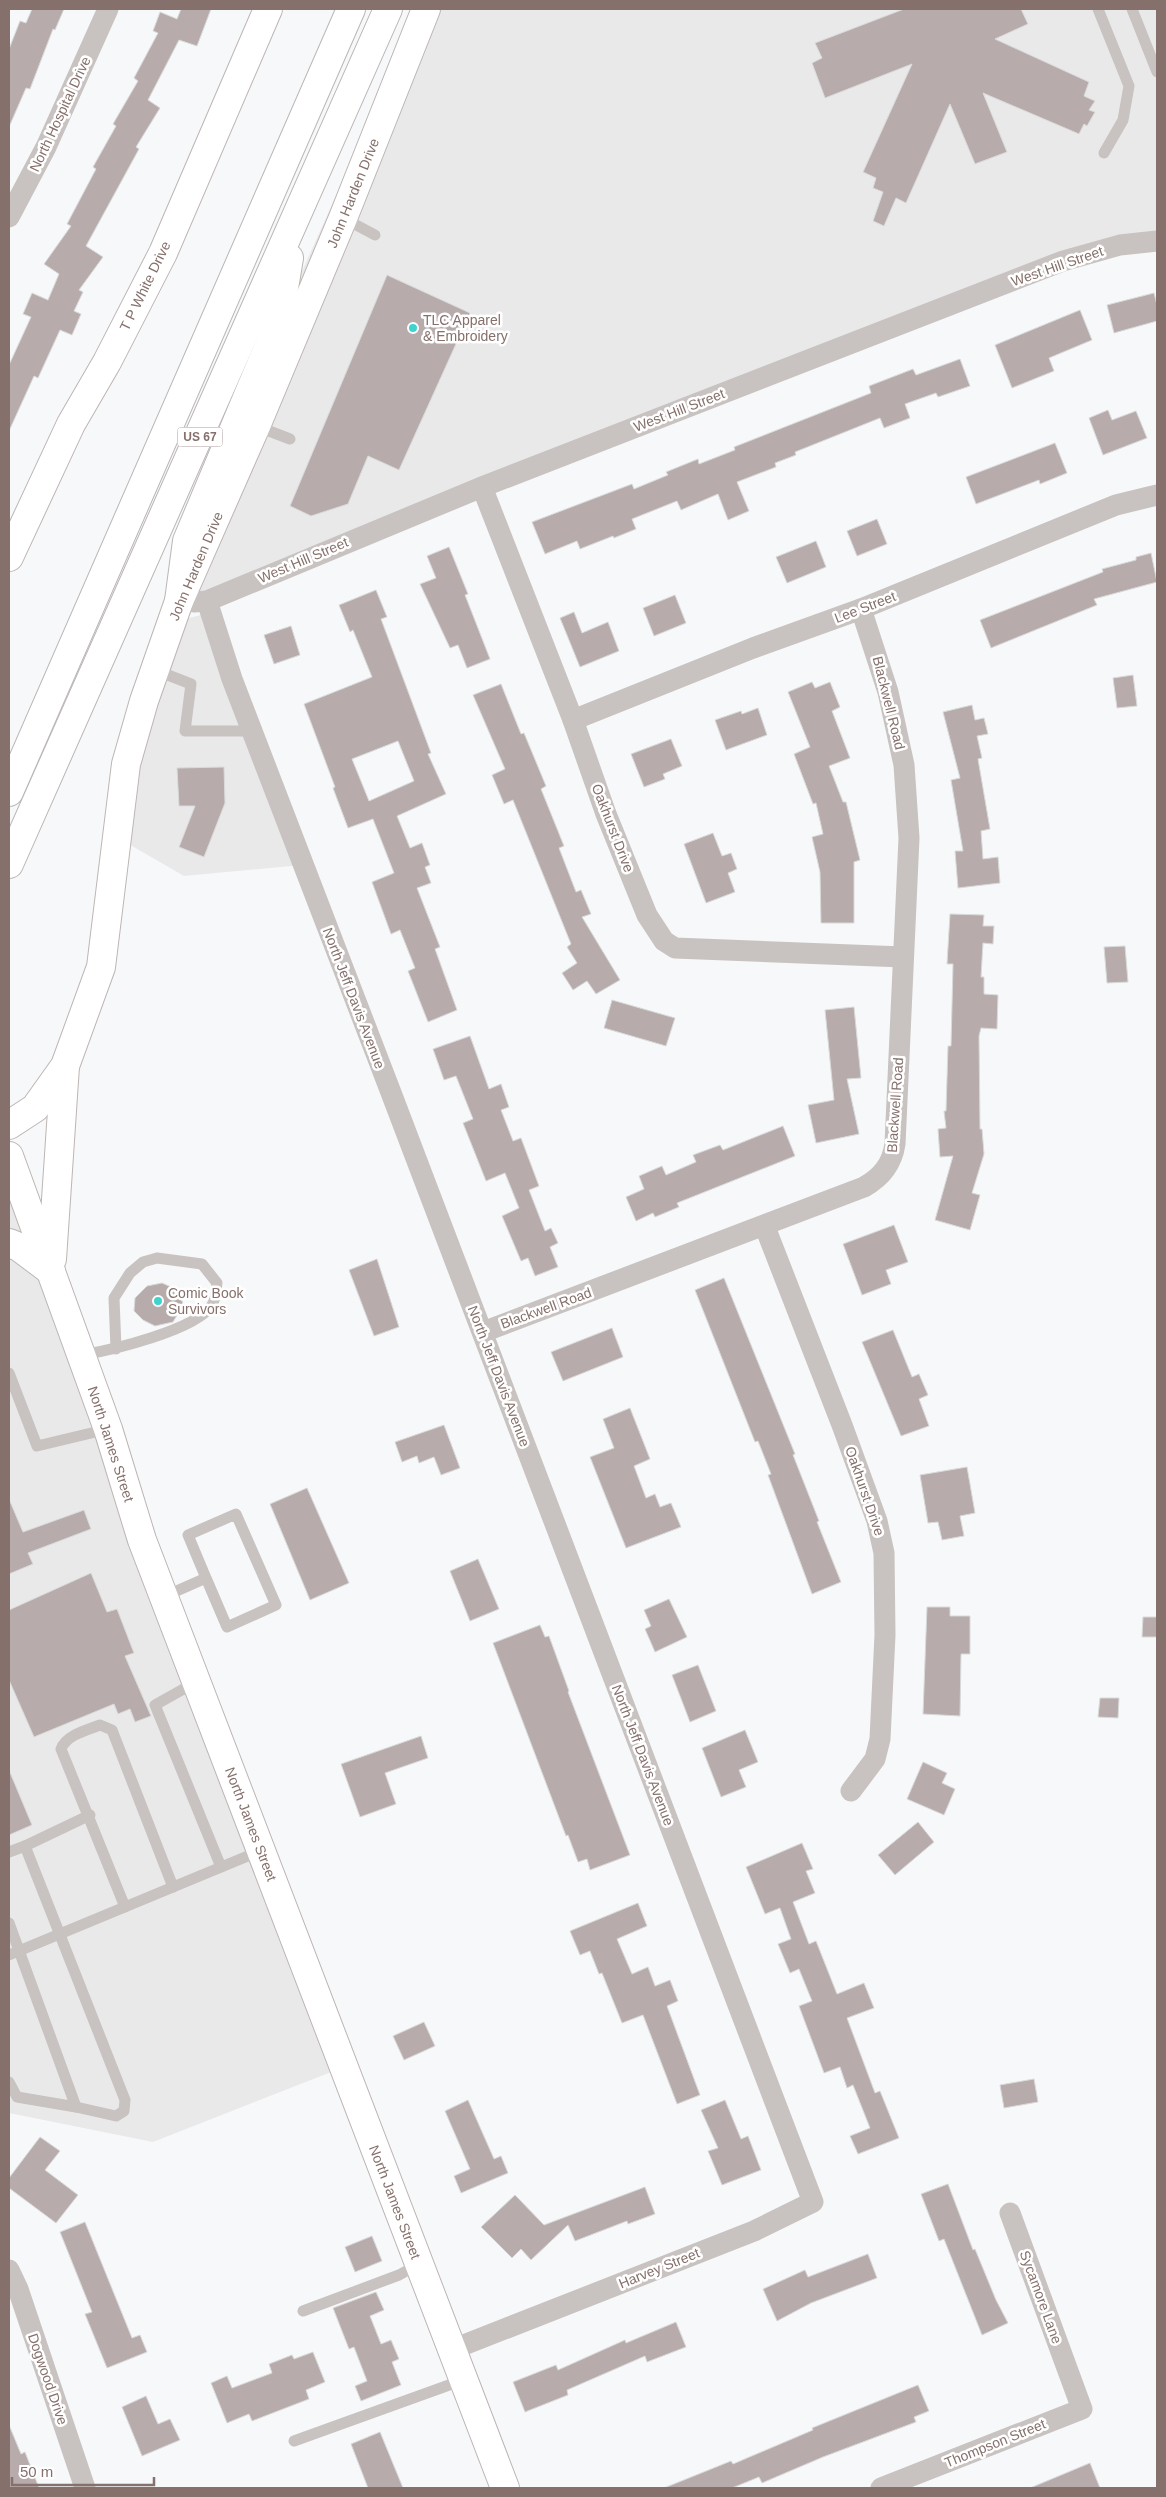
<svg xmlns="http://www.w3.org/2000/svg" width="1166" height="2497" font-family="Helvetica,sans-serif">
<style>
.built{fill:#eae9ea}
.building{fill:#b7acab;stroke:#d9dadb;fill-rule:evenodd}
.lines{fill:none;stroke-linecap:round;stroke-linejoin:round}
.secondary-casing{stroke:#bdb5b3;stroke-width:30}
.highway-casing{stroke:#bbb6b4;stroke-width:30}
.lane{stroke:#c8c2c1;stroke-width:11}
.street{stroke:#c8c2c1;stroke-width:21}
.secondary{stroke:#fff;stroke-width:28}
.highway{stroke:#fff;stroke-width:28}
.poi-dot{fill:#3ed3cd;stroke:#fff;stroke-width:2}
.labels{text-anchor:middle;stroke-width:5;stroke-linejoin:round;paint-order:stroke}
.shield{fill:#fff;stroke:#aa9b97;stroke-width:1}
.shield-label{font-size:12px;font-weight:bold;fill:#85706b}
.street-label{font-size:14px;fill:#85706b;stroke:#fff}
.poi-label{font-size:14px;fill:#85706b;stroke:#fff;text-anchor:start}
</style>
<rect width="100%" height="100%" fill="#f7f8f9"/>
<!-- built -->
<g class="built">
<path d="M420 9H1157V241L1139 242 191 598 248 422 303 269Z"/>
<path d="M205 614 302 865 184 876 127 843 133 766 181 620Z"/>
<path d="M9 1156 344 2067 153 2142 9 2113Z"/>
</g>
<!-- building -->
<g class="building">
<path d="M32 9H64L55 30 53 29 30 89 26 88 9 127V49L20 21 26 23Z"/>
<path d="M181 9H211L197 46 179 40 148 100 160 108 136 147 139 149 86 246 103 257 79 290 83 292 74 311 81 314 72 335 60 330 38 378 34 376 9 431V365L31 317 23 314 32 293 48 300 59 274 44 264 71 226 67 224 96 169 93 167 116 126 113 124 138 81 134 78 158 33 153 31 160 12 177 19Z"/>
<path d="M904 9H1021L1028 24 995 39 1089 82 1084 96 1095 101 1089 110 1095 112 1087 126 1084 124 1079 134 983 93 1007 152 975 164 950 104 906 203 896 198 884 226 873 221 883 192 873 188 876 178 863 172 912 64 825 98 812 63 822 58 815 43Z"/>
<path d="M387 275 470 313 399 470 368 456 348 504 311 516 290 506Z"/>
<path d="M1154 293 1157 305V321L1114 333 1107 305Z"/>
<path d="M1080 310 1092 340 1049 358 1054 371 1012 388 995 345Z"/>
<path d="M960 359 970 386 938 397 936 393 905 404 910 418 884 428 880 418 795 452 796 455 775 463 776 467 737 482 749 511 728 520 718 494 681 510 677 501 632 519 636 529 614 538 613 536 580 549 577 541 545 554 532 522 632 484 634 489 668 475 666 472 698 459 699 464 735 450 734 447 871 393 869 386 913 369 916 375Z"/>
<path d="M1108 410 1112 420 1136 411 1147 438 1103 455 1089 418Z"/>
<path d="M1055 443 1067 473 1040 484 1039 480 976 504 966 477Z"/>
<path d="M877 519 887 544 857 556 847 531Z"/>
<path d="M816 541 826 567 787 583 776 557Z"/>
<path d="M449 547 468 594 465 595 490 659 467 668 458 645 450 648 420 584 436 578 427 556Z"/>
<path d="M1151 553 1157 582 1094 599 1097 605 991 648 980 620 1103 572 1102 569 1136 560V557Z"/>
<path d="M376 590 387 617 381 619 431 753 428 754 446 794 397 816 410 848 422 843 430 865 425 867 431 883 417 888 440 947 435 949 457 1010 428 1022 408 971 415 968 400 930 391 934 372 882 394 873 373 819 348 828 333 788 335 787 304 704 372 677 353 630 350 632 339 605ZM398 741 414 781 369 801 352 759Z"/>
<path d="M675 595 686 623 654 636 643 608Z"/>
<path d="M574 612 582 633 608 622 619 651 580 667 560 618Z"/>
<path d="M291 626 300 655 274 664 264 635Z"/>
<path d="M1133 675 1137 706 1117 708 1113 678Z"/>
<path d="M812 682 815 688 830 682 840 707 832 711 850 758 829 766 843 802H846L860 860 854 862V923H821L820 872 812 837 823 834 816 803 813 804 794 754 810 747 788 692Z"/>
<path d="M501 684 521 734 524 733 546 786 541 789 564 846 559 848 576 892 581 890 591 914 582 917 620 980 596 994 587 981 573 990 562 973 577 963 567 947 571 944 513 800 504 804 492 775 505 769 473 695Z"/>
<path d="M972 705 975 720 984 718 988 734 977 736 982 758 978 759 990 829 981 831 983 859 998 857 1000 883 958 888 955 851H963L951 780 960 778 943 712Z"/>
<path d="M758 708 767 735 726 750 715 720 741 711 742 714Z"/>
<path d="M671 739 682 766 663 774 665 779 644 787 631 754Z"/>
<path d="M224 767 225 803 204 857 179 847 195 806H179L177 768Z"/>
<path d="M713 833 722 856 731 853 737 869 728 873 735 892 706 903 684 844Z"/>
<path d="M950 914 984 915 983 926H994L993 944 983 943 981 977H984V994L998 995 997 1029 981 1028 979 1036 980 1129H982L984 1154 972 1193 980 1195 970 1230 935 1220 953 1156 940 1157 938 1129 946 1128 944 1111H946L948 1046H951L953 964H947Z"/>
<path d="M1125 946 1128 982 1107 983 1104 947Z"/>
<path d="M612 1000 675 1018 666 1046 604 1028Z"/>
<path d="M854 1007 861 1078 847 1079 859 1134 816 1143 808 1105 834 1100 825 1010Z"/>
<path d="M470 1036 489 1089 501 1084 509 1107 501 1110 513 1141 521 1138 539 1186 529 1190 545 1231 551 1228 558 1243 550 1247 558 1267 535 1276 528 1258 521 1261 502 1216 519 1208 505 1173 486 1181 463 1123 473 1119 456 1076 444 1080 433 1049Z"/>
<path d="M783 1126 795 1156 677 1203 679 1207 655 1217 653 1213 636 1221 626 1197 644 1189 639 1176 662 1166 666 1175 696 1162 693 1155 720 1145 723 1150Z"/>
<path d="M894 1225 908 1262 886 1270 891 1284 862 1295 843 1244Z"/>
<path d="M377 1259 399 1327 374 1336 349 1270Z"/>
<path d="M724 1278 795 1454 793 1455 819 1521 817 1522 841 1582 812 1594 768 1475 771 1474 758 1441 755 1442 695 1290Z"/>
<path d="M162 1283 180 1291 183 1305 173 1322 155 1326 143 1320 134 1311 135 1298 147 1286Z"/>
<path d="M612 1328 623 1357 563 1381 551 1352Z"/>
<path d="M893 1330 912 1377 919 1374 928 1395 919 1399 929 1426 901 1436 862 1342Z"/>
<path d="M630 1408 650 1459 634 1466 646 1498 655 1494 660 1507 671 1503 681 1527 626 1548 590 1457 614 1448 603 1419Z"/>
<path d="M444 1425 460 1468 441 1475 434 1457 419 1463 417 1456 402 1462 395 1442Z"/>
<path d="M967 1467 975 1513 960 1516 964 1536 942 1540 938 1522 928 1523 920 1475Z"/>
<path d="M307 1488 349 1583 310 1600 270 1504Z"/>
<path d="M9 1499 23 1532 84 1510 91 1529 28 1553 33 1564 9 1574Z"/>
<path d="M478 1559 499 1609 470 1621 450 1571Z"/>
<path d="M91 1573 107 1612 117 1609 134 1653 125 1656 151 1716 135 1722 130 1709 118 1714 114 1704 34 1737 9 1680V1610Z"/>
<path d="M669 1599 687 1637 655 1652 645 1629 651 1626 644 1610Z"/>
<path d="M927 1607H950V1616H970V1654H961L960 1716 923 1714Z"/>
<path d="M1143 1617H1157V1637H1142Z"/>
<path d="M540 1625 545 1637 549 1636 569 1691 568 1692 630 1855 590 1870 587 1859 578 1862 568 1835 566 1836 493 1643Z"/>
<path d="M698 1665 716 1711 690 1722 672 1675Z"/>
<path d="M1100 1698H1119L1118 1718 1098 1717Z"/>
<path d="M745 1730 758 1762 739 1770 746 1787 721 1797 702 1748Z"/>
<path d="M421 1736 428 1758 385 1773 396 1804 360 1817 341 1764Z"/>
<path d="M923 1762 947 1773 942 1783 955 1789 944 1815 907 1799Z"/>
<path d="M9 1770 32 1825 9 1835Z"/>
<path d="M918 1822 934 1842 895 1875 878 1855Z"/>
<path d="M802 1843 813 1869 806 1871 815 1893 793 1902 809 1944 816 1941 837 1994 864 1983 874 2008 847 2018 875 2093 880 2091 899 2138 858 2154 850 2136 870 2128 853 2085 847 2088 840 2067 824 2073 799 2006 812 2001 799 1969 790 1973 778 1944 791 1939 780 1908 765 1914 746 1867Z"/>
<path d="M638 1903 647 1926 617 1939 632 1974 648 1967 655 1986 670 1980 678 2001 667 2006 700 2095 677 2104 643 2015 622 2023 602 1973 599 1974 590 1951 580 1955 570 1931Z"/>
<path d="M424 2022 435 2046 404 2060 393 2036Z"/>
<path d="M1034 2079 1038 2102 1004 2108 1000 2085Z"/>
<path d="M468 2100 494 2159 501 2156 508 2173 461 2193 454 2176 470 2169 445 2111Z"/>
<path d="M725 2100 741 2139 748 2136 761 2170 722 2185 708 2151 718 2148 701 2110Z"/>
<path d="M40 2137 60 2151 45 2170 78 2195 56 2223 9 2188V2178Z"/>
<path d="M948 2184 973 2250 975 2249 996 2300 1008 2323 982 2335 944 2239 939 2241 921 2194Z"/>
<path d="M645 2187 655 2214 628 2224 627 2221 575 2241 568 2225 531 2260 521 2249 512 2258 481 2227 515 2195 544 2225Z"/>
<path d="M85 2222 132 2338 140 2335 147 2352 107 2368 85 2314 92 2312 60 2232Z"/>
<path d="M372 2236 382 2261 355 2272 345 2247Z"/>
<path d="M868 2254 877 2278 811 2303 777 2321 763 2289 805 2270 808 2277Z"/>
<path d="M376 2292 384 2310 370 2316 381 2344 391 2340 399 2359 392 2362 401 2385 361 2401 355 2386 367 2381 354 2347 349 2349 333 2308Z"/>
<path d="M676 2322 686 2347 647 2362 645 2356 567 2390 568 2395 525 2412 513 2382 556 2365 558 2370 625 2340 626 2343Z"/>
<path d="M313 2352 325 2382 306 2390 309 2399 252 2421 249 2414 227 2423 211 2383 227 2376 232 2388 272 2373 269 2364 292 2355 294 2359Z"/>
<path d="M918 2385 929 2411 914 2417 916 2422 823 2457 762 2483 759 2477 732 2488H664L731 2461 733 2464 813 2430 812 2428Z"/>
<path d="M146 2396 158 2424 170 2419 180 2440 142 2456 122 2407Z"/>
<path d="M9 2425 21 2454 25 2452 39 2488H9Z"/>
<path d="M380 2432 403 2488H368L351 2444Z"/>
<path d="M1090 2463 1100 2488H1030Z"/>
</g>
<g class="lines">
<defs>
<g id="secondary">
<path d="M9 557 71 424 107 362 163 253 268 9"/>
<path d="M9 1125 35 1108 65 1066 101 967 126 764 144 701 179 601 256 426 343 218 426 9"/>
<path d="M9 1156 108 1429 142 1540 505 2488"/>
<path d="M9 1243 19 1247 51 1271"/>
<path d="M52 1259 65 1066"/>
</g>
<g id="highway">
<path d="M179 601 187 541 278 324 289 258"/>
<path d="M9 792 351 9"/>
<path d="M9 864 388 9"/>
</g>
</defs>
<!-- secondary casing -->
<use href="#secondary" class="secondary-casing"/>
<!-- highway casing -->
<use href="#highway" class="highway-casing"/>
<!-- lane -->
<g class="lane">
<path d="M1098 9 1129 86 1123 120 1104 153"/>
<path d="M1132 9 1157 72"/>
<path d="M343 218 375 235"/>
<path d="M256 426 290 439"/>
<path d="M155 670 191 684 185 731H252"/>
<path d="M82 1355C112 1350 196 1330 212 1305 216 1299 216 1289 217 1283L202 1264 157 1258 143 1262 130 1273 114 1298 116 1349"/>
<path d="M9 1373 37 1446 108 1429"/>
<path d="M163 1597 206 1578 188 1535 236 1514 276 1605 227 1627 206 1578"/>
<path d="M196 1682 155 1705 221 1867"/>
<path d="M25 1846 90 1815"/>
<path d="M9 1852 25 1846 125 2100 124 2111 116 2116 76 2107"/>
<path d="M125 1907 61 1749C66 1735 87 1730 100 1725L112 1730 173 1887"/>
<path d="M9 1923 76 2107 17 2097 9 2082"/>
<path d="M9 1955 260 1851"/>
<path d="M303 2311 399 2275 419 2264"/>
<path d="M294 2441 463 2380"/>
</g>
<!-- street -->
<g class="street">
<path d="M9 217 46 147 108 9"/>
<path d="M482 487 573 720 606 814 647 915 664 941 675 948 903 957"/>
<path d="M207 601 232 679 390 1090 813 2202 754 2231 451 2350"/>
<path d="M194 602 207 601 482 487 1063 261 1120 245 1157 241"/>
<path d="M573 720 753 648 861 609 1116 505 1157 495"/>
<path d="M765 1227 842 1425 877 1521 884 1553 885 1635 880 1739 875 1759 851 1791"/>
<path d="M483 1332 864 1187C882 1177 892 1164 895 1144L909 838 904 765 888 692 861 609"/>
<path d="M9 2270 18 2289 85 2488"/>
<path d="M881 2488 1082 2409 1010 2213"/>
</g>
<!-- secondary -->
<use href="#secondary" class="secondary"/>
<!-- highway -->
<use href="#highway" class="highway"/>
</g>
<!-- markers -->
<g class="poi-dot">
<circle cx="413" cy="328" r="5"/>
<circle cx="158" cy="1301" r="5"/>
</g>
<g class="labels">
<!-- shield labels -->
<rect class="shield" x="177.5" y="427.5" width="45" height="19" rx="4"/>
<g class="shield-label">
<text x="200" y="441">US 67</text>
</g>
<!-- street labels -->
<g class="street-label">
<text transform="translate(60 114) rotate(-65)" y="5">North Hospital Drive</text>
<text transform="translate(353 193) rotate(-68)" y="5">John Harden Drive</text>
<text transform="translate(1057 266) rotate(-19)" y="5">West Hill Street</text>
<text transform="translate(145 286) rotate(-64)" y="5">T P White Drive</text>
<text transform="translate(679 410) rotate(-21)" y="5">West Hill Street</text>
<text transform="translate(303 560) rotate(-23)" y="5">West Hill Street</text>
<text transform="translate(196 566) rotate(-67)" y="5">John Harden Drive</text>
<text transform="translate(865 607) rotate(-21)" y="5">Lee Street</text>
<text transform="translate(889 703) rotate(76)" y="5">Blackwell Road</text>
<text transform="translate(613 828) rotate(69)" y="5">Oakhurst Drive</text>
<text transform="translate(354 998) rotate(69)" y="5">North Jeff Davis Avenue</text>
<text transform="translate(895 1105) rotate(-86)" y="5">Blackwell Road</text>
<text transform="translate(546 1308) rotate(-20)" y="5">Blackwell Road</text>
<text transform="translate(499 1376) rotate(69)" y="5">North Jeff Davis Avenue</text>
<text transform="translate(111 1444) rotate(72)" y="5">North James Street</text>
<text transform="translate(865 1491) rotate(71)" y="5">Oakhurst Drive</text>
<text transform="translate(643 1755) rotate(69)" y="5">North Jeff Davis Avenue</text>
<text transform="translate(251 1824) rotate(69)" y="5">North James Street</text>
<text transform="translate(395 2202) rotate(69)" y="5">North James Street</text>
<text transform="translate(659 2268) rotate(-22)" y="5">Harvey Street</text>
<text transform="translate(1041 2297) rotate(70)" y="5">Sycamore Lane</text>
<text transform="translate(48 2379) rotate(71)" y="5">Dogwood Drive</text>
<text transform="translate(995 2443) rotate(-22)" y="5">Thompson Street</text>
</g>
<!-- poi labels -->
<g class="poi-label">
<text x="423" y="325">TLC Apparel<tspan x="423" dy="16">&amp; Embroidery</tspan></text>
<text x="168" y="1298">Comic Book<tspan x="168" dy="16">Survivors</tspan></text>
</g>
</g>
<!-- border -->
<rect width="1166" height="2497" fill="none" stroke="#85706b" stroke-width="20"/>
<!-- scale -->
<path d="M12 2477v8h142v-8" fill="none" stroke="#85706b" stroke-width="2.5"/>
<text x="20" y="2477" font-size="15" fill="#85706b" stroke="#ffffff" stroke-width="4" paint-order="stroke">50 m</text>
</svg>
